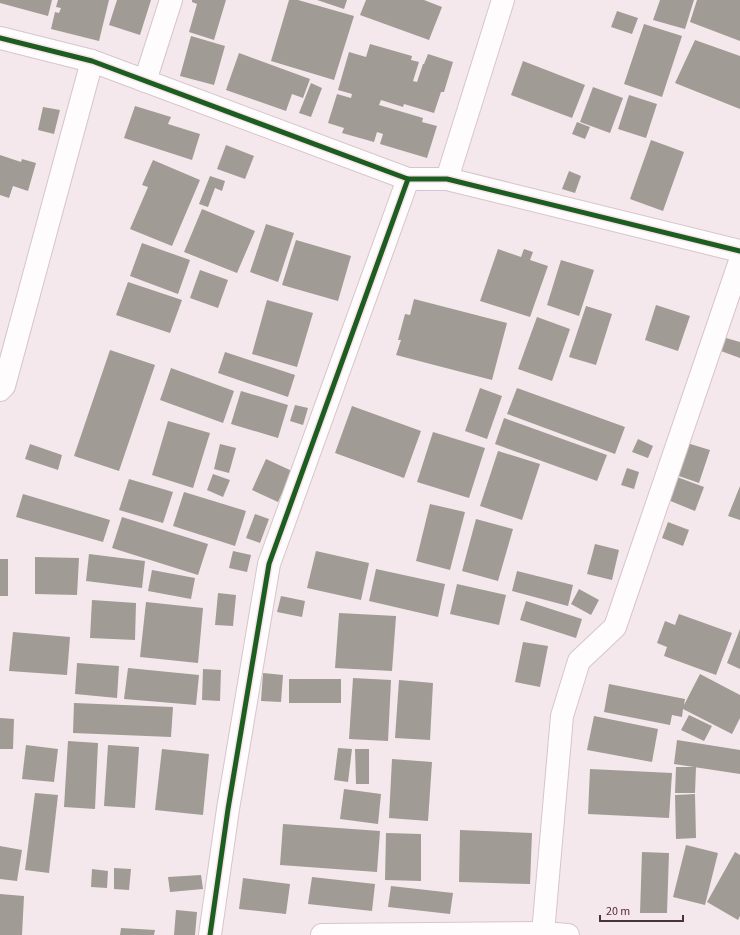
<svg xmlns="http://www.w3.org/2000/svg" width="740" height="935" font-family="'Source Sans 3',sans-serif">
<style>
.building{fill:#a09b94}
.lines{fill:none;stroke-linecap:round;stroke-linejoin:round}
.street-casing{stroke:#d7c5cb;stroke-width:24}
.street{stroke:#fefcfc;stroke-width:22}
.cycleway-casing{stroke:#fae3eb;stroke-width:8}
.cycleway{stroke:#1b5e20;stroke-width:5}
</style>
<rect width="100%" height="100%" fill="#f5e8ec"/>
<!-- building -->
<g class="building">
<path d="M0 0H52L48 16 0 3Z"/>
<path d="M58 0H109L99 41 51 29 55 12 59 13 61 8 56 7Z"/>
<path d="M117 0H151L140 35 109 25Z"/>
<path d="M192 0H226L214 40 189 32 197 4 192 2Z"/>
<path d="M289 0H298L354 16 334 80 271 61Z"/>
<path d="M317 0H347L344 9Z"/>
<path d="M366 0H424L442 7 429 40 360 15Z"/>
<path d="M660 0H694L685 29 653 20Z"/>
<path d="M697 0H740V41L690 22Z"/>
<path d="M617 11 638 18 632 34 611 27Z"/>
<path d="M644 24 682 36 662 97 624 84Z"/>
<path d="M191 36 225 46 214 85 180 76Z"/>
<path d="M695 40 740 56V109L675 83Z"/>
<path d="M370 44 412 56 411 60 419 62 413 81 417 82 423 64H424L428 54 453 62 444 92H441L434 113 404 104 403 107 381 100 379 105 423 118 422 122 437 126 427 158 380 144 383 134 377 132 374 142 342 133 344 128 328 123 337 94 351 98 352 94 338 90 349 52 366 57Z"/>
<path d="M239 53 310 79 303 98 292 94 286 111 226 90Z"/>
<path d="M523 61 585 85 572 118 511 95Z"/>
<path d="M311 83 322 88 311 117 299 113Z"/>
<path d="M593 87 623 98 610 133 580 122Z"/>
<path d="M629 95 657 104 646 138 618 129Z"/>
<path d="M135 106 171 117 168 124 200 134 192 160 124 138Z"/>
<path d="M43 107 60 110 54 134 38 130Z"/>
<path d="M577 122 590 127 585 139 572 134Z"/>
<path d="M651 140 684 152 663 211 630 199Z"/>
<path d="M226 145 254 156 245 179 217 169Z"/>
<path d="M0 155 21 162 22 159 36 163 28 191 13 186 9 198 0 195Z"/>
<path d="M153 160 200 180 172 246 130 229 148 187 142 185Z"/>
<path d="M569 171 581 176 575 193 562 189Z"/>
<path d="M210 176 225 181 222 191 215 188 208 207 199 204Z"/>
<path d="M202 209 255 231 237 273 184 252Z"/>
<path d="M266 224 294 233 278 282 250 272Z"/>
<path d="M296 240 351 256 338 301 282 285Z"/>
<path d="M142 243 190 260 178 294 130 276Z"/>
<path d="M498 249 521 257 524 249 533 252 530 260 548 266 530 317 480 301Z"/>
<path d="M561 260 594 270 579 316 547 305Z"/>
<path d="M200 270 228 280 218 308 190 298Z"/>
<path d="M128 282 182 300 170 333 116 315Z"/>
<path d="M414 299 507 323 492 380 396 355 401 340H398L405 314 410 315Z"/>
<path d="M267 300 313 313 297 367 252 354Z"/>
<path d="M656 305 690 316 678 351 645 340Z"/>
<path d="M586 306 612 314 596 365 569 357Z"/>
<path d="M537 317 570 329 552 381 518 369Z"/>
<path d="M726 338 740 342V358L721 351Z"/>
<path d="M110 350 155 365 119 471 74 456Z"/>
<path d="M225 352 295 375 288 397 218 373Z"/>
<path d="M171 368 234 391 223 423 160 400Z"/>
<path d="M480 388 502 396 487 439 465 431Z"/>
<path d="M517 388 625 427 615 454 507 414Z"/>
<path d="M241 391 288 405 278 438 231 424Z"/>
<path d="M295 405 308 408 303 425 290 421Z"/>
<path d="M352 406 421 431 404 478 335 453Z"/>
<path d="M504 418 607 455 597 481 495 444Z"/>
<path d="M168 421 210 433 193 488 152 475Z"/>
<path d="M433 432 485 448 469 498 417 482Z"/>
<path d="M638 439 653 446 648 458 632 452Z"/>
<path d="M687 443 710 450 699 483 676 475Z"/>
<path d="M30 444 62 455 58 470 25 459Z"/>
<path d="M220 444 236 448 229 473 214 469Z"/>
<path d="M498 451 540 464 522 520 480 506Z"/>
<path d="M266 459 292 471 278 502 252 490Z"/>
<path d="M627 468 639 472 634 489 621 485Z"/>
<path d="M213 474 230 480 223 497 207 490Z"/>
<path d="M677 477 704 487 695 511 668 500Z"/>
<path d="M129 479 173 492 163 523 119 510Z"/>
<path d="M740 486V520L728 516Z"/>
<path d="M184 492 246 511 235 546 173 526Z"/>
<path d="M23 494 110 520 103 542 16 517Z"/>
<path d="M430 504 465 512 450 570 416 561Z"/>
<path d="M255 514 269 519 260 543 246 538Z"/>
<path d="M122 517 208 544 198 575 112 548Z"/>
<path d="M476 519 513 529 498 581 462 571Z"/>
<path d="M668 522 689 530 683 546 662 538Z"/>
<path d="M595 544 619 550 612 580 587 574Z"/>
<path d="M233 551 251 555 247 572 229 568Z"/>
<path d="M316 551 369 563 361 600 307 588Z"/>
<path d="M89 554 145 561 142 588 86 581Z"/>
<path d="M35 557 79 558 77 595 35 594Z"/>
<rect x="0" y="559" width="8" height="37"/>
<path d="M376 569 445 584 438 617 369 601Z"/>
<path d="M152 570 195 578 191 599 148 591Z"/>
<path d="M517 571 573 585 568 606 512 591Z"/>
<path d="M457 584 506 595 499 625 450 614Z"/>
<path d="M579 589 599 600 591 615 571 604Z"/>
<path d="M218 593 236 595 233 626 215 625Z"/>
<path d="M281 596 305 601 302 617 277 612Z"/>
<path d="M92 600 136 603 135 640 90 638Z"/>
<path d="M526 601 582 619 576 638 520 620Z"/>
<path d="M146 602 203 608 198 663 140 657Z"/>
<path d="M339 613 396 616 392 671 335 668Z"/>
<path d="M679 614 732 633 716 675 664 656 667 647 657 643 665 621 675 625Z"/>
<path d="M740 629V669L727 663Z"/>
<path d="M13 632 70 637 67 675 9 671Z"/>
<path d="M523 642 548 646 540 687 515 682Z"/>
<path d="M77 663 119 666 117 698 75 694Z"/>
<path d="M128 668 199 675 196 705 124 699Z"/>
<path d="M203 669 221 670 220 701 202 700Z"/>
<path d="M263 673 283 675 281 702 261 701Z"/>
<path d="M700 674 740 695V718L732 734 683 709 682 717 672 715 670 725 604 712 609 684 685 699 684 705Z"/>
<path d="M353 678 391 680 388 741 349 739Z"/>
<rect x="289" y="679" width="52" height="24"/>
<path d="M399 680 433 683 430 740 395 738Z"/>
<path d="M74 703 173 707 171 737 73 733Z"/>
<path d="M689 715 712 726 704 741 681 730Z"/>
<path d="M594 716 658 729 652 762 587 750Z"/>
<path d="M0 718 14 719 13 749H0Z"/>
<path d="M677 740 740 750V774L674 764Z"/>
<path d="M68 741 98 743 95 809 64 807Z"/>
<path d="M26 745 58 749 54 782 22 779Z"/>
<path d="M108 745 139 747 135 808 104 806Z"/>
<path d="M338 748 352 749 348 782 334 780Z"/>
<path d="M162 749 209 754 203 815 155 810Z"/>
<path d="M355 749H369V784H356Z"/>
<path d="M392 759 432 762 428 821 389 818Z"/>
<path d="M676 767H696L695 793H675Z"/>
<path d="M590 769 672 773 669 818 588 814Z"/>
<path d="M344 789 381 794 378 824 340 819Z"/>
<path d="M35 793 58 795 49 873 25 870Z"/>
<path d="M695 794 696 838 676 839 675 795Z"/>
<path d="M283 824 380 831 377 872 280 865Z"/>
<path d="M460 830 532 833 530 884 459 882Z"/>
<path d="M386 833 421 834V881L385 880Z"/>
<path d="M686 845 718 853 705 905 673 897Z"/>
<path d="M0 846 22 850 17 881 0 879Z"/>
<path d="M642 852 669 853 667 913H640Z"/>
<path d="M735 852 740 855V916L738 920 707 902Z"/>
<path d="M114 868 131 869 129 890 114 889Z"/>
<path d="M92 869 108 871 107 888 91 887Z"/>
<path d="M201 875 203 889 170 892 168 877Z"/>
<path d="M312 877 375 884 372 911 308 904Z"/>
<path d="M243 878 290 884 286 914 239 909Z"/>
<path d="M391 886 453 893 450 914 388 907Z"/>
<path d="M0 894 24 896 22 935H0Z"/>
<path d="M176 910 197 912 195 935H174Z"/>
<path d="M121 928 155 930 154 935H120Z"/>
</g>
<g class="lines">
<defs>
<g id="street">
<path d="M0 38 92 61 408 179H447L740 251"/>
<path d="M145 81 171 0"/>
<path d="M447 179 503 0"/>
<path d="M0 390 4 386 92 61"/>
<path d="M543 933 562 716 579 661 615 627 740 261"/>
<path d="M210 935 228 809 269 564 408 179"/>
<path d="M322 935 543 933 568 935"/>
</g>
</defs>
<!-- street casing -->
<use href="#street" class="street-casing"/>
<!-- street -->
<use href="#street" class="street"/>
<defs>
<g id="cycleway">
<path d="M0 38 92 61 408 179H447L740 251"/>
<path d="M210 935 228 809 269 564 408 179"/>
</g>
</defs>
<!-- cycleway casing -->
<use href="#cycleway" class="cycleway-casing"/>
<!-- cycleway -->
<use href="#cycleway" class="cycleway"/>
</g>
<!-- scale -->
<path d="M600 915v6h83v-6" fill="none" stroke="#49333b" stroke-width="2"/>
<text x="606" y="915" font-size="12" fill="#49333b" stroke="#fae3eb" stroke-width="3" paint-order="stroke">20 m</text>
</svg>
